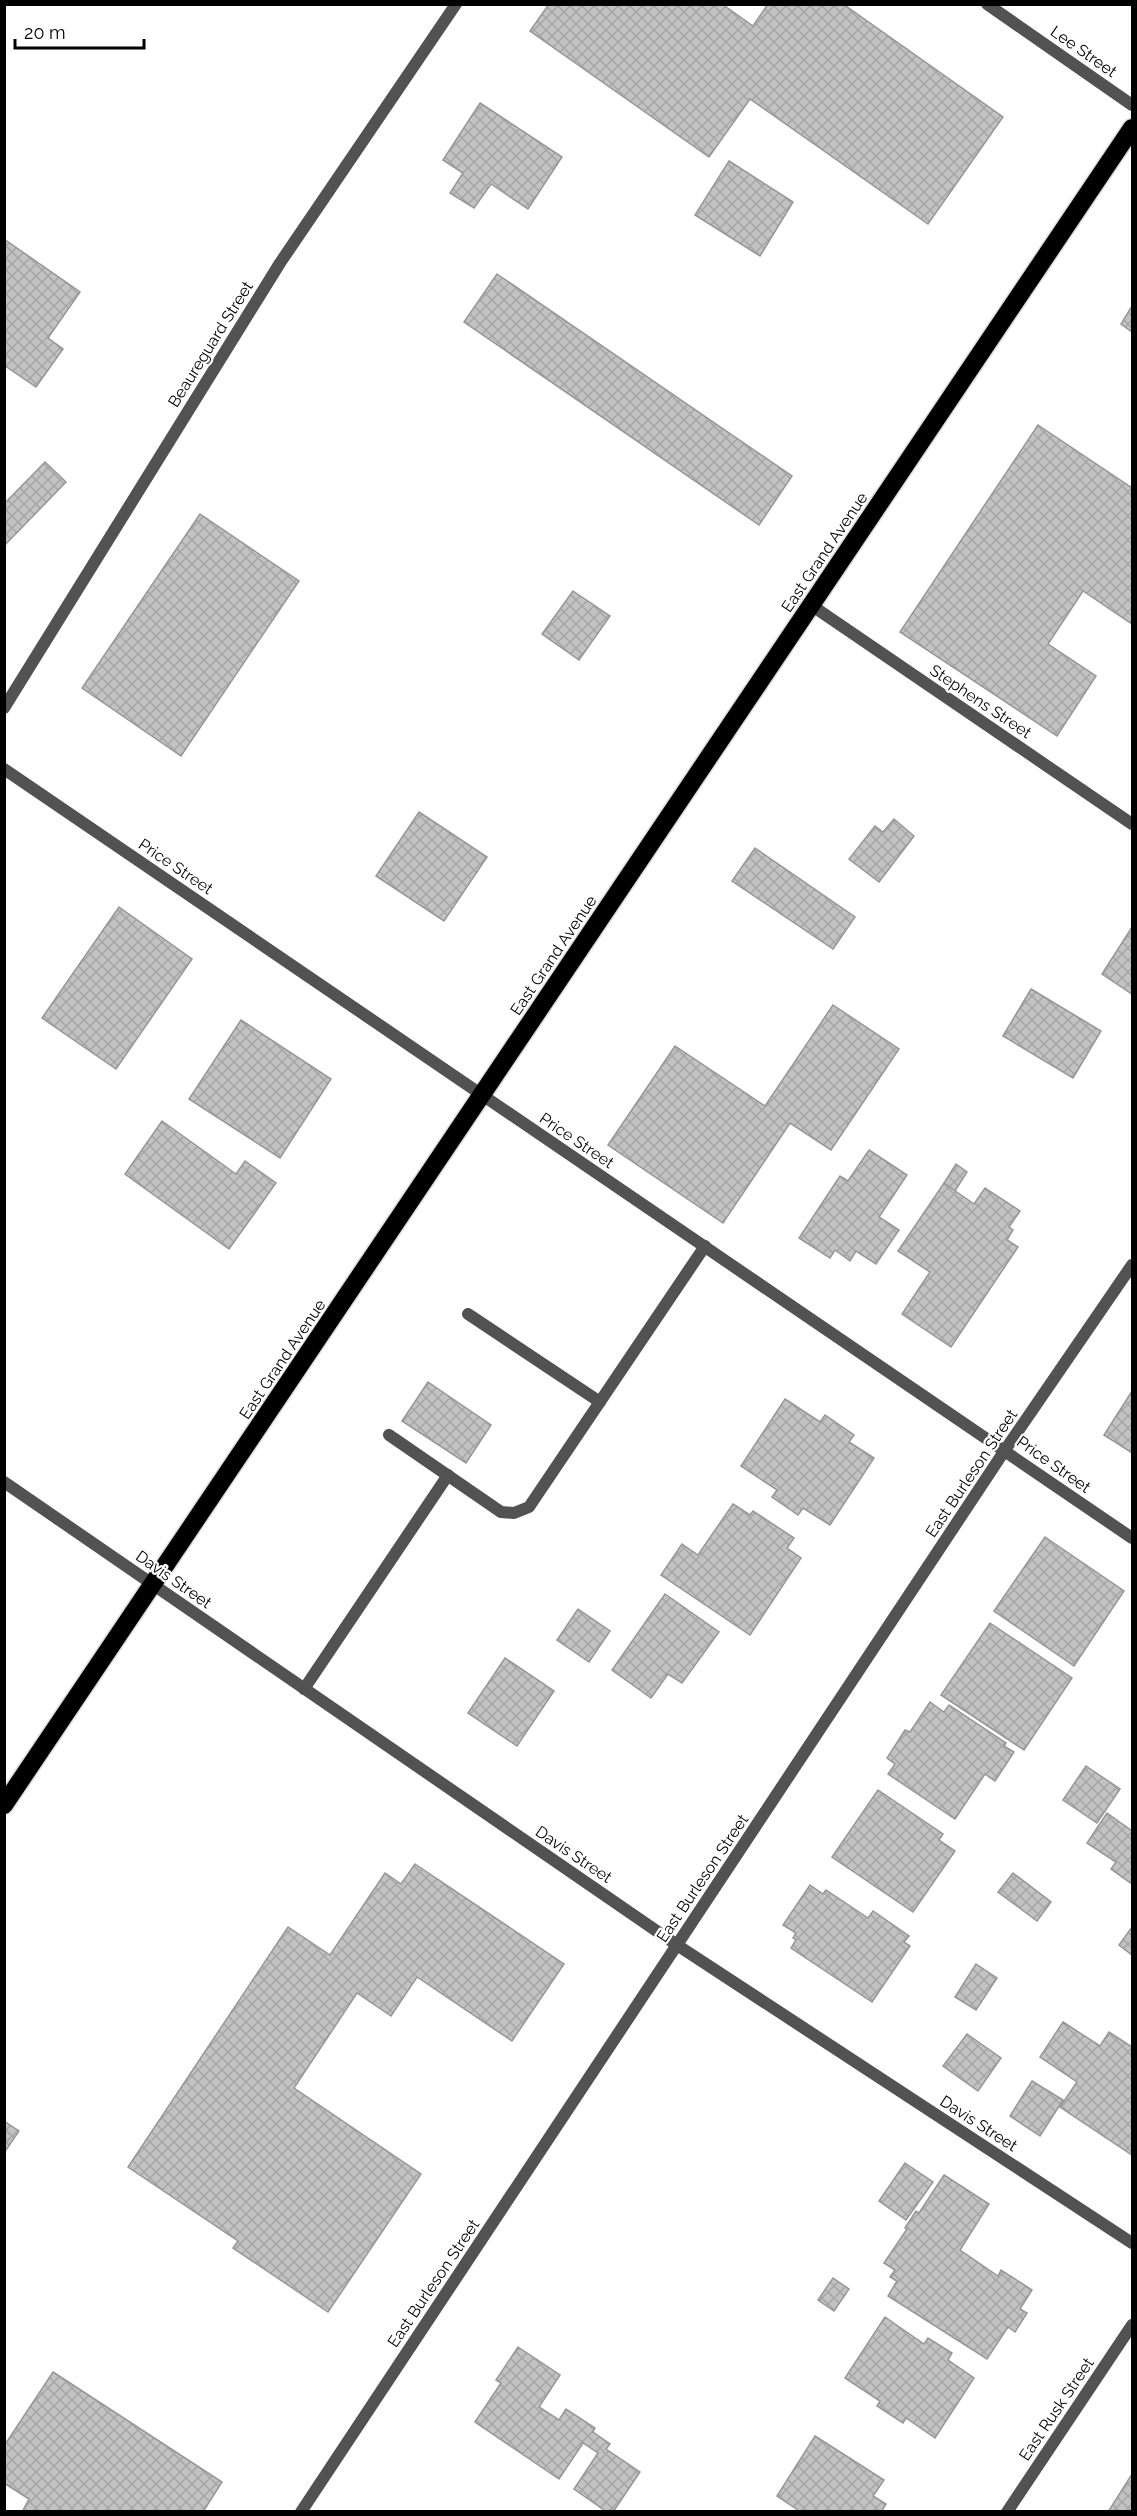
<svg xmlns="http://www.w3.org/2000/svg" width="1137" height="2516" font-family="Raleway,sans-serif">
<style>
.building{fill:url(#building-cross-hatch);stroke:#969696;stroke-width:1.5}
.lines{fill:none;stroke-linecap:round;stroke-linejoin:round}
.highway-casing{stroke:#dbdbdb;stroke-width:21}
.lane{stroke:#525252;stroke-width:12}
.street{stroke:#525252;stroke-width:12}
.highway{stroke:#000;stroke-width:18}
.labels{text-anchor:middle;stroke-width:4.5;stroke-linejoin:round;paint-order:stroke}
.street-label{font-size:16px;fill:#000;stroke:#fff}
</style>
<defs>
<pattern id="building-cross-hatch" width="8" height="8" patternUnits="userSpaceOnUse" patternTransform="scale(1.5)"><rect width="8" height="8" fill="#c2c2c2"/><path d="M0 0l8 8M0 8l8-8" fill="none" stroke="#a5a5a5"/></pattern>
</defs>
<rect width="100%" height="100%" fill="#fff"/>
<!-- building -->
<g class="building">
<path d="M549 4H722L753 26 768 4H843L1003 117 928 224 750 99 709 157 530 31Z"/>
<path d="M480 103 562 157 528 209 491 184 474 208 450 193 463 173 443 160Z"/>
<path d="M729 161 793 202 760 256 695 215Z"/>
<path d="M4 239 80 292 48 338 63 349 36 387 4 365Z"/>
<path d="M497 274 792 476 759 525 464 322Z"/>
<path d="M1132 306V332L1121 324Z"/>
<path d="M1038 425 1132 488V624L1083 591 1048 644 1096 676 1057 736 900 632Z"/>
<path d="M45 462 66 482 4 546V504Z"/>
<path d="M200 514 299 581 181 756 82 688Z"/>
<path d="M573 591 610 616 579 660 542 634Z"/>
<path d="M419 812 487 857 444 921 376 876Z"/>
<path d="M894 819 914 836 879 882 849 859 875 826 883 832Z"/>
<path d="M755 848 855 917 833 949 732 881Z"/>
<path d="M119 907 192 959 116 1069 42 1018Z"/>
<path d="M1132 927V994L1102 974Z"/>
<path d="M1031 989 1101 1031 1073 1078 1003 1036Z"/>
<path d="M833 1005 899 1049 831 1150 790 1123 723 1223 608 1145 675 1046 765 1106Z"/>
<path d="M241 1020 331 1079 280 1158 189 1099Z"/>
<path d="M162 1121 236 1174 245 1161 276 1183 229 1249 125 1174Z"/>
<path d="M869 1150 907 1175 879 1217 899 1230 876 1264 856 1251 850 1261 835 1250 830 1258 799 1238 840 1176 848 1181Z"/>
<path d="M956 1164 967 1172 955 1191 944 1183Z"/>
<path d="M944 1183 974 1204 985 1188 1020 1211 1009 1227 1013 1230 1007 1240 1018 1247 951 1347 902 1314 930 1272 898 1251Z"/>
<path d="M428 1382 491 1425 466 1463 402 1421Z"/>
<path d="M1132 1391V1453L1104 1435Z"/>
<path d="M785 1399 820 1422 825 1415 854 1435 849 1442 874 1458 830 1525 803 1508 798 1515 772 1497 777 1490 741 1466Z"/>
<path d="M733 1504 750 1515 753 1511 794 1538 787 1548 801 1558 750 1635 661 1575 682 1544 698 1555Z"/>
<path d="M1045 1537 1124 1591 1074 1666 994 1611Z"/>
<path d="M665 1594 719 1632 682 1683 668 1674 651 1698 612 1670Z"/>
<path d="M578 1609 610 1631 589 1662 557 1640Z"/>
<path d="M990 1623 1072 1678 1024 1750 941 1695Z"/>
<path d="M505 1658 554 1691 517 1746 468 1713Z"/>
<path d="M930 1702 944 1712 949 1705 1006 1743 1004 1746 1014 1752 995 1781 985 1774 955 1819 888 1774 895 1764 887 1758 905 1730 910 1732Z"/>
<path d="M1086 1766 1120 1789 1097 1823 1063 1800Z"/>
<path d="M878 1790 943 1834 939 1840 955 1851 913 1912 832 1857Z"/>
<path d="M1107 1813 1132 1831V1884L1111 1869 1116 1862 1087 1843Z"/>
<path d="M415 1864 564 1964 512 2041 417 1977 391 2016 357 1993 294 2088 421 2174 328 2312 233 2248 238 2241 128 2167 288 1927 330 1955 385 1873 401 1884Z"/>
<path d="M1013 1873 1051 1902 1037 1921 998 1892Z"/>
<path d="M810 1885 823 1894 826 1890 868 1918 873 1911 909 1936 904 1942 910 1946 872 2002 791 1948 796 1940 793 1938 796 1933 783 1925Z"/>
<path d="M1132 1927V1955L1119 1945Z"/>
<path d="M976 1964 997 1978 976 2010 955 1997Z"/>
<path d="M1063 2022 1100 2046 1109 2032 1132 2047V2155L1060 2107 1077 2082 1040 2057Z"/>
<path d="M967 2034 1001 2058 978 2091 943 2066Z"/>
<path d="M1032 2081 1063 2100 1040 2136 1010 2116Z"/>
<path d="M4 2121 19 2131 4 2153Z"/>
<path d="M905 2163 933 2182 906 2220 879 2201Z"/>
<path d="M944 2175 989 2204 960 2250 998 2276 1001 2270 1032 2290 1020 2309 1027 2313 1015 2332 1008 2327 987 2359 888 2296 897 2281 890 2277 895 2270 884 2263 907 2229 905 2228 916 2211 919 2213Z"/>
<path d="M833 2278 849 2289 834 2311 818 2300Z"/>
<path d="M885 2317 924 2344 928 2338 952 2353 948 2360 974 2378 935 2438 906 2418 903 2423 877 2406 880 2401 845 2378Z"/>
<path d="M518 2347 560 2375 539 2407 559 2420 566 2409 595 2428 593 2432 610 2444 606 2449 640 2472 613 2512H607L574 2489 598 2453 583 2443 559 2479 475 2422 501 2383 496 2380Z"/>
<path d="M53 2372 222 2482 203 2512H22L29 2499 4 2483V2446Z"/>
<path d="M815 2436 884 2480 873 2496 886 2504 881 2512H801L777 2496Z"/>
<path d="M1132 2474V2512H1108Z"/>
</g>
<g class="lines">
<defs>
<path id="highway" d="M4 1805 1132 128"/>
</defs>
<!-- highway casing -->
<use href="#highway" class="highway-casing"/>
<!-- lane -->
<g class="lane">
<path d="M468 1314 600 1402"/>
<path d="M389 1435 501 1512 514 1513 529 1507 705 1246"/>
<path d="M304 1689 448 1475"/>
</g>
<!-- street -->
<g class="street">
<path d="M987 4 1132 105"/>
<path d="M811 605 1132 824"/>
<path d="M4 708 280 263 456 4"/>
<path d="M4 769 1132 1538"/>
<path d="M4 1482 677 1945 1132 2243"/>
<path d="M301 2512 1005 1450 1132 1265"/>
<path d="M1007 2512 1132 2325"/>
</g>
<!-- highway -->
<use href="#highway" class="highway"/>
</g>
<g class="labels">
<!-- street labels -->
<g class="street-label">
<text transform="translate(1084 51) rotate(35)" y="6">Lee Street</text>
<text transform="translate(210 344) rotate(-58)" y="6">Beaureguard Street</text>
<text transform="translate(824 552) rotate(-56)" y="6">East Grand Avenue</text>
<text transform="translate(981 701) rotate(34)" y="6">Stephens Street</text>
<text transform="translate(176 866) rotate(34)" y="6">Price Street</text>
<text transform="translate(553 955) rotate(-56)" y="6">East Grand Avenue</text>
<text transform="translate(577 1140) rotate(34)" y="6">Price Street</text>
<text transform="translate(282 1359) rotate(-56)" y="6">East Grand Avenue</text>
<text transform="translate(1054 1464) rotate(35)" y="6">Price Street</text>
<text transform="translate(971 1473) rotate(-56)" y="6">East Burleson Street</text>
<text transform="translate(174 1579) rotate(35)" y="6">Davis Street</text>
<text transform="translate(574 1854) rotate(34)" y="6">Davis Street</text>
<text transform="translate(702 1878) rotate(-56)" y="6">East Burleson Street</text>
<text transform="translate(979 2123) rotate(33)" y="6">Davis Street</text>
<text transform="translate(433 2283) rotate(-56)" y="6">East Burleson Street</text>
<text transform="translate(1056 2409) rotate(-56)" y="6">East Rusk Street</text>
</g>
</g>
<!-- border -->
<rect width="1137" height="2516" fill="none" stroke="#000000" stroke-width="12"/>
<!-- scale -->
<path d="M15 39v9h129v-9" fill="none" stroke="#000000" stroke-width="3"/>
<text x="24" y="39" font-size="18" fill="#000000" stroke="#ffffff" stroke-width="4.5" paint-order="stroke">20 m</text>
</svg>
